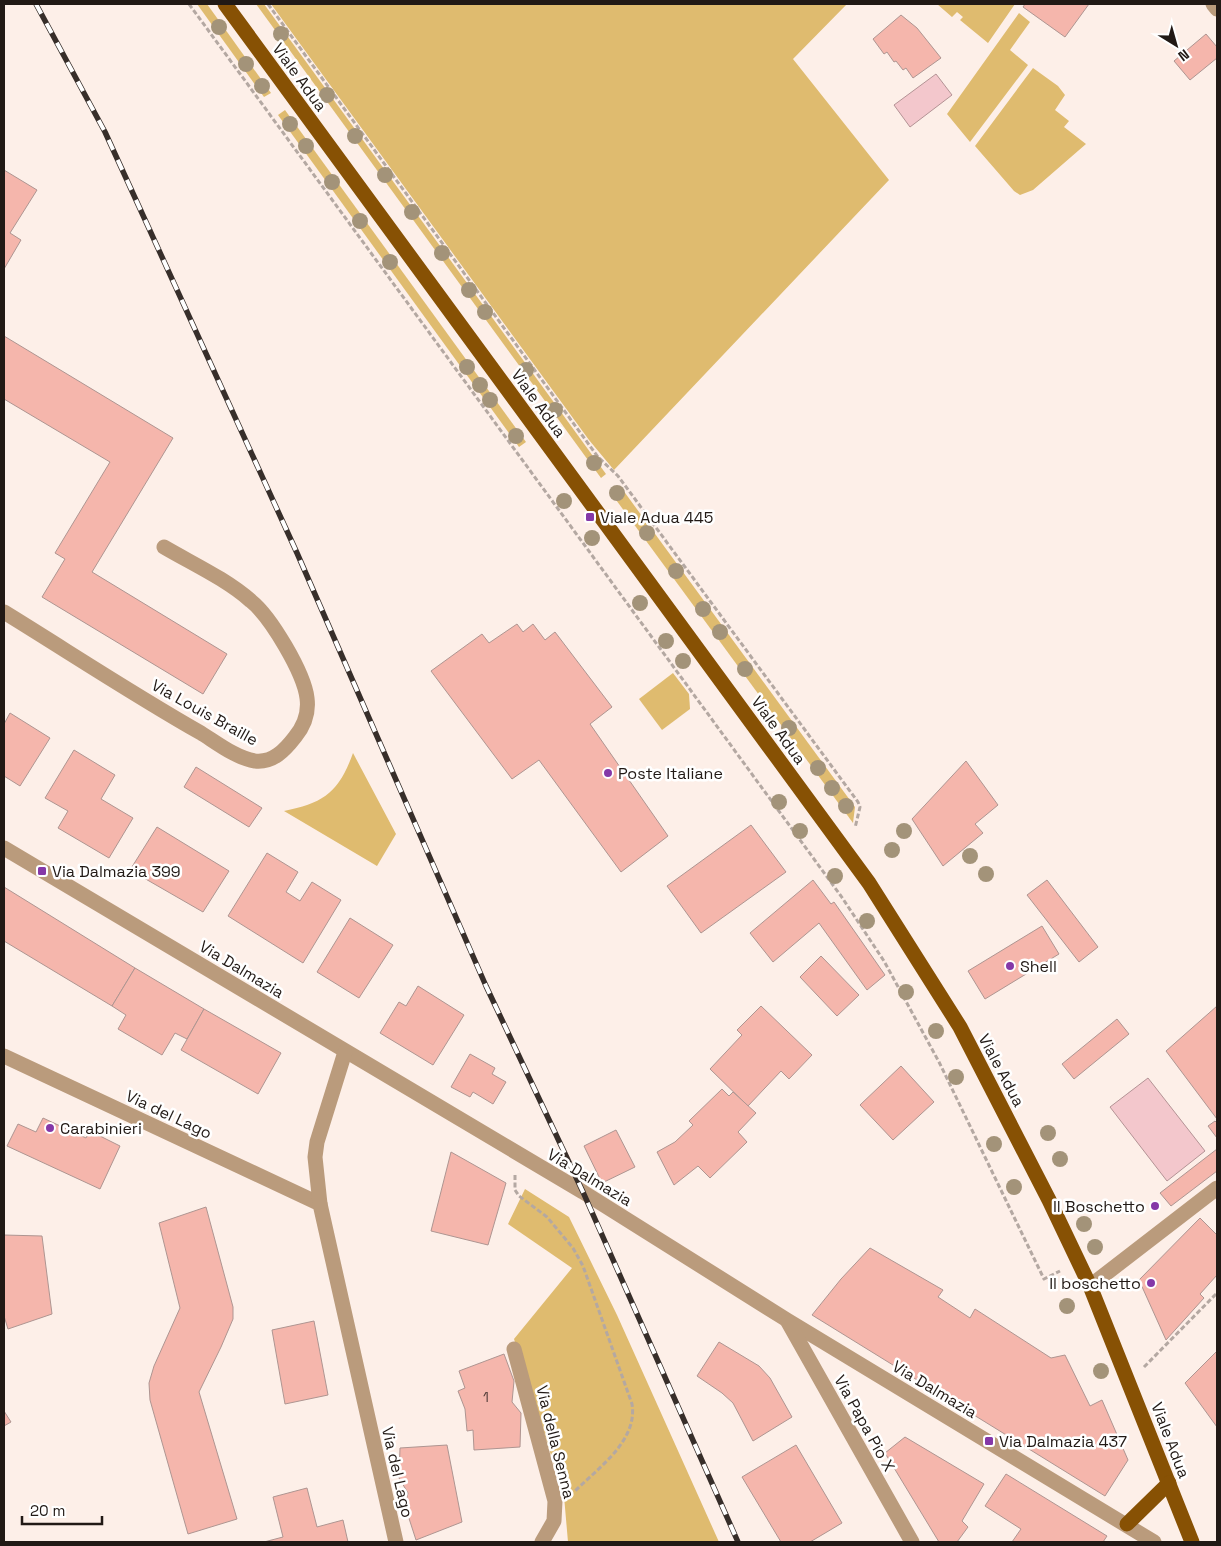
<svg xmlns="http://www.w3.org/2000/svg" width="1221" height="1546" font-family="'Space Grotesk',sans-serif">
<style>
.green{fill:#dfbb6f}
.water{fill:#f3c7cc;stroke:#b49395}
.building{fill:#f5b6ac;stroke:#ae9591}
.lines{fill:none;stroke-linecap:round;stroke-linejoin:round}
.path{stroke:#b4a8a2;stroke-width:3;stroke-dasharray:5 2.5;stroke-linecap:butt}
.minor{stroke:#ba9b7c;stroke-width:15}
.major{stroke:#875104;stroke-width:15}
.rail-casing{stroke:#372e2a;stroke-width:5.5}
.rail{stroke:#fff;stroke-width:4;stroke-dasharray:11;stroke-linecap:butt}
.tree{fill:#a39379}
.poi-dot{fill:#8538a8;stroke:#fff;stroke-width:2}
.labels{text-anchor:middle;stroke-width:5;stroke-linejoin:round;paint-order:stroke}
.number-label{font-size:14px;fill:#56403b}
.street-label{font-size:16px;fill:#211915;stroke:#fff}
.poi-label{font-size:16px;fill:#211915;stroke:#fff;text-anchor:start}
</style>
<rect width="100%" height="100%" fill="#fdefe8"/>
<!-- green -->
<g class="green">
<path d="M197 4H207L271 93 264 97Z"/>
<path d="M256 4H264L606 474 601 478Z"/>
<path d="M271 4H847L793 59 889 180 614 470 589 440Z"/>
<path d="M937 4H1015L988 43 960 20 963 17 957 12 952 17Z"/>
<path d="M1019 13 1030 22 1010 50 1028 65 970 142 947 114Z"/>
<path d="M1033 68 1058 86 1065 95 1055 110 1069 121 1064 127 1086 144 1033 190 1020 195 1014 191 975 146Z"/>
<path d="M285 110 526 442 519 447 278 115Z"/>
<path d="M620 486 855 807 853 823 611 493Z"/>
<path d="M673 673 689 694 690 709 662 730 639 699Z"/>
<path d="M353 753 396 834 377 866 284 811C324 803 339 792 353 753Z"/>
<path d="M525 1189 569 1217 617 1315 719 1542H568L564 1496 514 1339 572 1268 508 1224Z"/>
</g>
<!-- water -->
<g class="water">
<path d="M936 74 952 95 910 127 894 105Z"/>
<path d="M1148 1078 1205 1151 1167 1181 1110 1107Z"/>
</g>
<!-- building -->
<g class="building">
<path d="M1025 4H1089L1065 37 1023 7Z"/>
<path d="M901 15 917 28 941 58 913 78 906 68 903 70 896 61 894 62 887 52 884 54 873 39Z"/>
<path d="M1206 34 1217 47V58L1190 80 1174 61Z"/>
<path d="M4 170 37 190 10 233 21 240 4 269Z"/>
<path d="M4 336 173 438 92 572 227 654 203 694 42 597 65 559 55 553 110 462 4 399Z"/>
<path d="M517 624 523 632 533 624 545 640 555 632 612 707 590 724 668 836 621 872 539 760 512 779 431 671 482 634 489 643Z"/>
<path d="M10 713 50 738 20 786 4 776V724Z"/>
<path d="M74 750 115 775 101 799 133 818 109 858 58 828 68 811 45 798Z"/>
<path d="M966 761 998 805 975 824 983 833 943 866 912 819Z"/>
<path d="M196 767 262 808 249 827 184 787Z"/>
<path d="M751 825 786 872 701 933 667 886Z"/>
<path d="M157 827 229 871 203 912 130 870Z"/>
<path d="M267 853 298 872 286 892 300 901 312 882 341 900 303 963 228 916Z"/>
<path d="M813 880 831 904 834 902 885 975 867 990 819 923 773 962 750 933Z"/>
<path d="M1047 880 1098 947 1079 962 1027 895Z"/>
<path d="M4 887 135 968 112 1006 4 941Z"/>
<path d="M350 918 393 945 359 998 317 972Z"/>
<path d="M1042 926 1059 954 985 999 968 971Z"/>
<path d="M821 956 859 995 837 1016 800 977Z"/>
<path d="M135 968 204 1009 187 1039 175 1033 162 1055 118 1029 126 1015 112 1006Z"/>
<path d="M418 986 464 1015 433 1065 380 1033 399 1002 406 1006Z"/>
<path d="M761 1006 812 1055 789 1079 781 1071 748 1106 710 1069 742 1035 737 1030Z"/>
<path d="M1217 1006V1119L1166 1051Z"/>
<path d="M204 1009 281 1053 258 1094 181 1050Z"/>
<path d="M1117 1019 1129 1034 1074 1079 1062 1064Z"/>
<path d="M470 1054 495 1068 492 1074 506 1082 493 1104 473 1092 470 1097 451 1087Z"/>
<path d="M901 1066 934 1102 893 1140 860 1105Z"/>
<path d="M722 1089 729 1096 733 1092 756 1113 738 1132 747 1142 710 1178 698 1166 674 1185 657 1152 675 1142 693 1125 689 1121Z"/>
<path d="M43 1118 86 1138 90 1131 120 1146 100 1189 7 1146 18 1124 36 1132Z"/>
<path d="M1215 1121 1217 1123V1138L1208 1126Z"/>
<path d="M616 1130 635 1167 602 1183 584 1146Z"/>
<path d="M1217 1149V1171L1171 1206 1160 1193Z"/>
<path d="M451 1152 506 1183 488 1245 431 1231Z"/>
<path d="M206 1207 233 1307V1319L221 1347 199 1392 237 1519 188 1534 150 1400 149 1383 154 1366 180 1308 159 1223Z"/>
<path d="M1200 1218 1217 1235V1275L1200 1294 1204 1298 1166 1340 1139 1280Z"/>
<path d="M4 1235 42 1236 52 1314 8 1329 4 1316Z"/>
<path d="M870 1248 943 1290 938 1297 970 1318 975 1309 1051 1358 1065 1355 1090 1406 1102 1400 1128 1460 1105 1496 812 1315 841 1279Z"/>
<path d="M314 1321 328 1395 285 1404 272 1330Z"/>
<path d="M719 1342 759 1366 770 1378 792 1417 753 1441 733 1403 722 1393 697 1376Z"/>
<path d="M1217 1351V1427L1185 1383Z"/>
<path d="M504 1354 514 1381 512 1402 521 1413 520 1447 474 1450 473 1430 467 1431 465 1409 458 1391 465 1388 459 1371Z"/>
<path d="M4 1411 11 1422 4 1426Z"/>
<path d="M905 1437 984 1484 962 1521 968 1527 957 1542H939L885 1453Z"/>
<path d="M447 1445 462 1522 416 1540 405 1506 408 1493 399 1478 400 1448Z"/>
<path d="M796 1445 842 1523 810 1542H781L742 1477Z"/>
<path d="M1006 1474 1107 1536 1103 1542H1012L1021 1529 985 1506Z"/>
<path d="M307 1488 317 1527 343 1520 348 1542H264L283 1537 273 1497Z"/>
</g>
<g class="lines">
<!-- path -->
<g class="path">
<path d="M189 4 841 896 884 961 939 1062 1044 1279 1060 1271"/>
<path d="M268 4 598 457 618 476 858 802 860 807 855 828"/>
<path d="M515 1175V1190L519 1196 547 1217 573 1248 583 1266 632 1404C638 1441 598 1468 574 1492"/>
<path d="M1144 1367 1217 1293"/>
</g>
<!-- minor -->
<g class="minor">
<path d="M1213 4 1217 9"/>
<path d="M4 612C69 652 134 695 201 733 217 743 236 758 255 761 273 763 285 750 295 737 304 726 309 713 307 698 304 673 271 617 251 601 226 579 193 564 164 547"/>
<path d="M4 848 583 1192 787 1320 1154 1542"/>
<path d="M4 1056 320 1204 396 1542"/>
<path d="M320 1204 315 1157 317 1142 345 1052"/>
<path d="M1090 1286 1217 1188"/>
<path d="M788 1322 912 1542"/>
<path d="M514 1349 555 1501 554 1521 542 1542"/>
</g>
<!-- major -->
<g class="major">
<path d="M225 4 869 883 960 1027 1049 1200 1090 1286 1192 1542"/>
<path d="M1127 1524 1169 1483"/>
</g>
<defs>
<path id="rail" d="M36 4 105 132 297 553 486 986 583 1192 738 1542"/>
</defs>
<!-- rail casing -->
<use href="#rail" class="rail-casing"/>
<!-- rail -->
<use href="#rail" class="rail"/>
</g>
<!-- trees -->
<g class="tree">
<circle cx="219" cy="27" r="8"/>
<circle cx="281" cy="34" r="8"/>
<circle cx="246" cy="64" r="8"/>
<circle cx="262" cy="86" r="8"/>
<circle cx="327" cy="95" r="8"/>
<circle cx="290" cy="124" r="8"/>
<circle cx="355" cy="136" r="8"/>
<circle cx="306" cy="146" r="8"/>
<circle cx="385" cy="175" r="8"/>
<circle cx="332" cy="182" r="8"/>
<circle cx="412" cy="212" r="8"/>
<circle cx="360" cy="221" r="8"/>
<circle cx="442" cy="253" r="8"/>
<circle cx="390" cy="262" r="8"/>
<circle cx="469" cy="290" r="8"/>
<circle cx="485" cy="312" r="8"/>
<circle cx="467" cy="367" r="8"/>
<circle cx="526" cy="370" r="8"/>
<circle cx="480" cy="385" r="8"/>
<circle cx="490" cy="400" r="8"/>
<circle cx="555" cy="410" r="8"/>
<circle cx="516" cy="436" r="8"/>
<circle cx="594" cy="463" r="8"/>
<circle cx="617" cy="493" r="8"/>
<circle cx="564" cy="501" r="8"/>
<circle cx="647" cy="533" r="8"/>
<circle cx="592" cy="538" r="8"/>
<circle cx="676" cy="571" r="8"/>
<circle cx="640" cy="603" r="8"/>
<circle cx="703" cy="609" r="8"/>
<circle cx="720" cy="632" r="8"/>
<circle cx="666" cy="641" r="8"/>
<circle cx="683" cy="661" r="8"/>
<circle cx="745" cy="669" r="8"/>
<circle cx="789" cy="728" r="8"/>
<circle cx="818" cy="768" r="8"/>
<circle cx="832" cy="788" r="8"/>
<circle cx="779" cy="802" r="8"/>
<circle cx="846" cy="806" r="8"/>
<circle cx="800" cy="831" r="8"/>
<circle cx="904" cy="831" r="8"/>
<circle cx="892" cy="850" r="8"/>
<circle cx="970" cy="856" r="8"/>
<circle cx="986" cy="874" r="8"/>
<circle cx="835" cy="876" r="8"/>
<circle cx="867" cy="921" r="8"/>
<circle cx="906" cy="992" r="8"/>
<circle cx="936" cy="1031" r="8"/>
<circle cx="956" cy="1077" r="8"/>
<circle cx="1048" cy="1133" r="8"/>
<circle cx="994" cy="1144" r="8"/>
<circle cx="1060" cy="1159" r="8"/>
<circle cx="1014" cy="1187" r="8"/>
<circle cx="1084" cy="1224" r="8"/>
<circle cx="1095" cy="1247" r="8"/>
<circle cx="1067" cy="1306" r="8"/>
<circle cx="1101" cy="1371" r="8"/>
</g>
<!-- markers -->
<g class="poi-dot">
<rect x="585" y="512" width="10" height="10" rx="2.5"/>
<circle cx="608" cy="773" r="5"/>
<rect x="37" y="866" width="10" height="10" rx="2.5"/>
<circle cx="1010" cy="966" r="5"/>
<circle cx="50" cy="1128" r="5"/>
<circle cx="1155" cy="1206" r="5"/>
<circle cx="1151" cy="1283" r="5"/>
<rect x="984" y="1436" width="10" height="10" rx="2.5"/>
</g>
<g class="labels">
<!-- number labels -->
<g class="number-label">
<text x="486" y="1402">1</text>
</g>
<!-- street labels -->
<g class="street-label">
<text transform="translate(300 77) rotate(54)" y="6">Viale Adua</text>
<text transform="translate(539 403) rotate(54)" y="6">Viale Adua</text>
<text transform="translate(205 712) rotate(29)" y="6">Via Louis Braille</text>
<text transform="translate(779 730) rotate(54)" y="6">Viale Adua</text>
<text transform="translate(242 969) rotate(31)" y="6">Via Dalmazia</text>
<text transform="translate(1002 1070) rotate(62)" y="6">Viale Adua</text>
<text transform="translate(169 1114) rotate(25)" y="6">Via del Lago</text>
<text transform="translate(590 1177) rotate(31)" y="6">Via Dalmazia</text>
<text transform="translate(935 1389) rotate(31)" y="6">Via Dalmazia</text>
<text transform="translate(865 1423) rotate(61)" y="6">Via Papa Pio X</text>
<text transform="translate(1171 1440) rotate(69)" y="6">Viale Adua</text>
<text transform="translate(556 1442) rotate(76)" y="6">Via della Senna</text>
<text transform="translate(398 1472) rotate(77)" y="6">Via del Lago</text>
</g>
<!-- poi labels -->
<g class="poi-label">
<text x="600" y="523">Viale Adua 445</text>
<text x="618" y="779">Poste Italiane</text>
<text x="52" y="877">Via Dalmazia 399</text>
<text x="1020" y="972">Shell</text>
<text x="60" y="1134">Carabinieri</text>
<text x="1145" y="1212" text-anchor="end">Il Boschetto</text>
<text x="1141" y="1289" text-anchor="end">Il boschetto</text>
<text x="999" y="1447">Via Dalmazia 437</text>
</g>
</g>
<!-- border -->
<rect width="1221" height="1546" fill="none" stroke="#211915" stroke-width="10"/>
<!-- north arrow -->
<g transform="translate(1176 45) rotate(143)" stroke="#ffffff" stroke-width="4" paint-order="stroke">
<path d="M0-4L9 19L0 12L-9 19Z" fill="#211915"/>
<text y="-8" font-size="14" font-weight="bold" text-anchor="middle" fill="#211915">N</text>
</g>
<!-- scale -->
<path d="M22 1516v8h80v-8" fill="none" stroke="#211915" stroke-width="2.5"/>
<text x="30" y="1516" font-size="15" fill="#211915" stroke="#ffffff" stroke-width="4" paint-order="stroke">20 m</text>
</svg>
